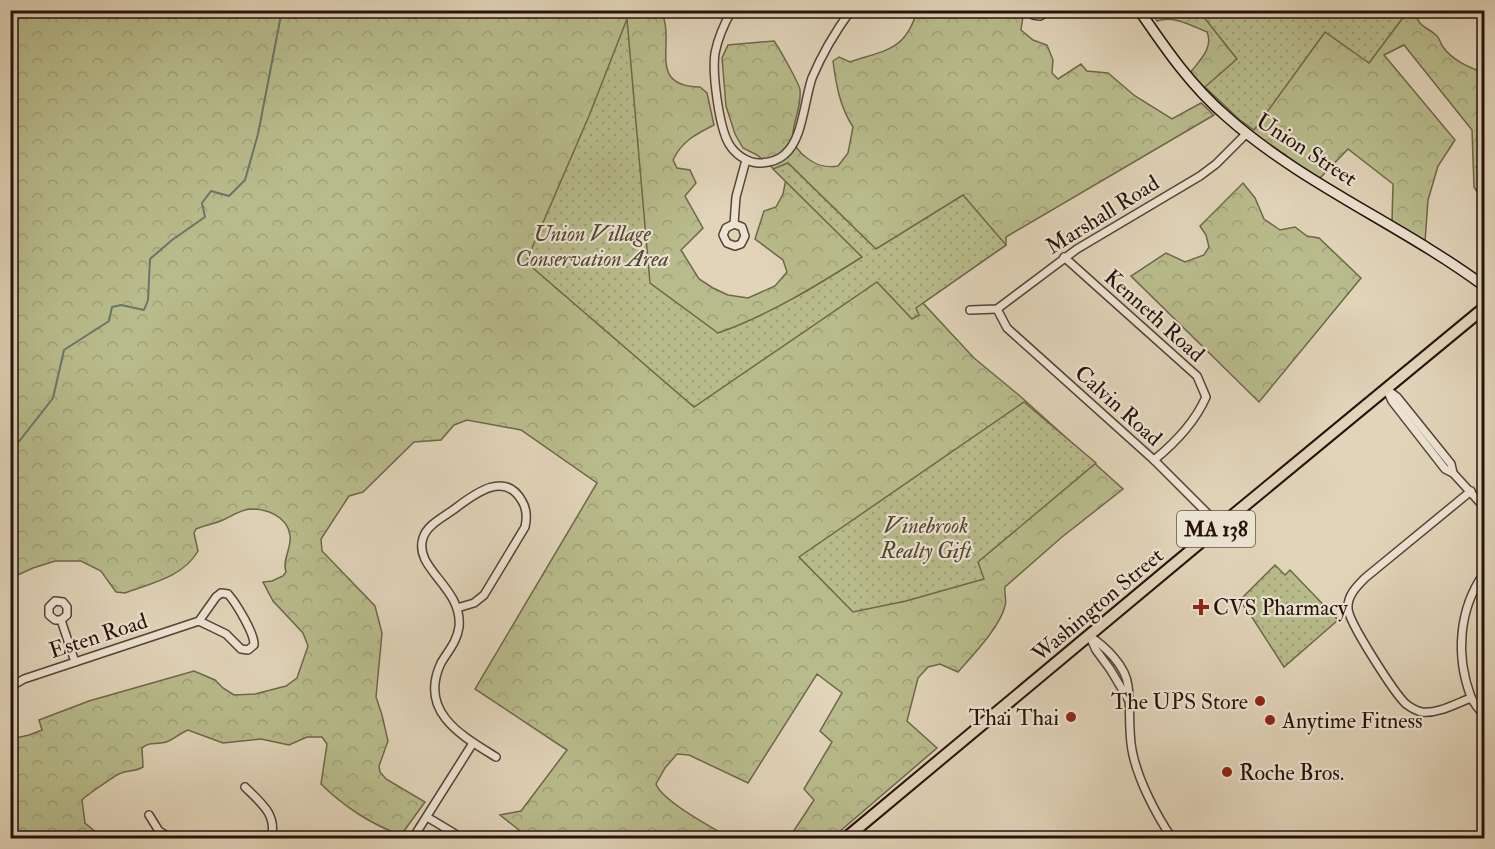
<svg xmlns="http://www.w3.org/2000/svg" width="1495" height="849" font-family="'IM FELL Double Pica',serif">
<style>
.forest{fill:url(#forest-crowns);stroke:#6f664b;stroke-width:1.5}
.park{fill:url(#park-dots);stroke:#6f664b;stroke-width:1.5}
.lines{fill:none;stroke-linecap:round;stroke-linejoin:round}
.stream{stroke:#69766a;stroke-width:2}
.street-casing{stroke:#554236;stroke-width:10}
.secondary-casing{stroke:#26120b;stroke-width:12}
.primary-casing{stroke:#26120b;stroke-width:14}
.street{stroke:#ece3d2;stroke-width:7}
.secondary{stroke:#ece3d2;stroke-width:9}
.primary{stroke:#e1d4b9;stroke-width:10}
.poi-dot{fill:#8f2418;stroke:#ece3d2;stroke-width:2}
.labels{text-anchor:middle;stroke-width:4.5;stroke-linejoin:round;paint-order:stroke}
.shield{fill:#ece3d2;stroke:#615147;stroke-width:1.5}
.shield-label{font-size:21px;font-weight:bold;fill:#26120b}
.street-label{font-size:22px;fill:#26120b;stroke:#ece3d2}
.park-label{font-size:22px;font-style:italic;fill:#524531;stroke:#ece3d2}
.poi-label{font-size:22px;fill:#26120b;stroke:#ece3d2;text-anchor:start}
</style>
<defs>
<pattern id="forest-crowns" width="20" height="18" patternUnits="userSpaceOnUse" patternTransform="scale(1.5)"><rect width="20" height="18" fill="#b8bb8b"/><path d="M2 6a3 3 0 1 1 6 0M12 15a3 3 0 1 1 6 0" fill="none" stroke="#9ea077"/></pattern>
<pattern id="park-dots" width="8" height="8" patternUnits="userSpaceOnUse" patternTransform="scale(1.5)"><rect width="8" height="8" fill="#b8bb8b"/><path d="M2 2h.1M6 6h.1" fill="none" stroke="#9ea077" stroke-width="1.8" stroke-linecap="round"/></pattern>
</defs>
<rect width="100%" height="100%" fill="#e1d4b9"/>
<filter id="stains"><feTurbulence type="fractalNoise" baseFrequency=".00333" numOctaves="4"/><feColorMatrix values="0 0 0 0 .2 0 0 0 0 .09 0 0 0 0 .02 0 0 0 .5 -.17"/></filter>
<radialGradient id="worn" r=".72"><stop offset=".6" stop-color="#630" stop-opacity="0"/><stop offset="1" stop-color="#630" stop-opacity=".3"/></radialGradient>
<!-- forest -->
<g class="forest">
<path d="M11 11H661C677 42 645 86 700 87L707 93 714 125C696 134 682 141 673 160L677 168 690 170 696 183 685 196 703 228 681 250 699 279 713 288 728 295 748 298 775 286 787 272 783 260 755 239 764 211 776 207 783 194 786 179 757 155 743 148 735 134 726 106 722 58 728 45 774 41C778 46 800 85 800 90 803 118 778 137 807 158 817 166 826 168 838 166L848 153 853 127C840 107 836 85 833 61L839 57 850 62C884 50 905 52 917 11H1018L1023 16 1021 30 1033 40 1047 45 1053 60 1052 73 1058 79 1081 64 1087 71 1108 73 1135 96 1172 119 1201 103 1214 115 1006 237V245L923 303 974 358 1020 396 1123 489 1062 537 1005 587C1004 594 1007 600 1005 606 1000 627 973 655 958 672L940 664 928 667 918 678 907 721 937 748 832 838H795L797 834 793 832 814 800 804 789 832 742 820 731 842 693 817 674 748 783 689 755 677 754 665 768 656 784C662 801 713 828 730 838H710L701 833 696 838H529L500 815 521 811 567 750 475 689 597 483 521 430 467 420 454 425 441 440 414 442 363 492 349 496 321 539 322 551 375 606 382 633 376 697 382 715 388 741 379 766 380 772 386 779 425 802 401 835C372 825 343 806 321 784L327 744 322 737H307L289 745 261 739 223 743 188 730C180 733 173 740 166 742 156 745 150 741 142 748L143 767C135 772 127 770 119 774 116 775 84 797 82 800L85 823 103 838H37L32 835 18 833 11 838V739L29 735 42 730 39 720 89 701 194 671 215 680 223 688 234 695 255 694 286 686 297 678 308 646 303 633 273 601 263 582 272 581 283 576 286 572C282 559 292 548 290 535 287 516 267 509 250 509 240 510 232 516 223 520 214 524 205 525 196 529L194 533 198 551C183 577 152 583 125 593L116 592 101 571 81 561H55L33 568 11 578Z"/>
<path d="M1151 11H1421L1416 15C1419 27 1427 27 1436 35 1440 38 1440 43 1443 47 1453 61 1469 67 1484 73V203L1474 187 1472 130 1404 45 1384 55 1455 140 1438 166 1428 200 1425 242 1392 221 1393 184 1348 149 1319 179 1268 151 1201 89 1190 73C1199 61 1214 48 1207 32 1192 26 1174 15 1157 21Z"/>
<path d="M1243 183 1255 198 1264 219 1280 230 1295 227 1307 236 1319 238 1361 278 1259 402 1131 276 1166 253 1185 262 1204 255 1209 247 1206 235 1200 226Z"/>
</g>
<!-- park -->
<g class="park">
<path d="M1199 11H1408L1369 63 1325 32 1254 130 1240 120 1205 87 1237 59Z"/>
<path d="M627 19 650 283 718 333C769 315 816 286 862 257L773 169 788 163 876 249 963 195 1006 245 916 308 919 315 912 319 877 282 694 407 526 262 589 116Z"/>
<path d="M1024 402 1096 463 978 562 984 579 906 601 853 612 799 557Z"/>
<path d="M1275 565 1285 575 1290 570 1338 620 1284 667 1248 611 1239 601Z"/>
</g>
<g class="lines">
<!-- stream -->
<path class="stream" d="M10 453 53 398 64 350 109 321 112 307 121 305 144 310 148 300 150 259 172 240 205 217 202 203 211 191 229 196 245 180 258 134 282 10"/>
<defs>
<g id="street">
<path d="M732 10C724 24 718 38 715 53 712 73 719 127 729 144 735 154 746 162 758 163 768 163 777 161 784 155 803 140 804 101 812 78 822 54 835 32 851 10"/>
<path d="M1029 10 1033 15 1040 16 1049 10"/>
<path d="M734 224 742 227 745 236 741 244 735 246 727 243 723 235 726 228 734 224 736 197 746 160"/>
<path d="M1064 257 1197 376 1206 397C1195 422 1175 443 1154 460"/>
<path d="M997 309 1007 328 1154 460 1220 526"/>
<path d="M970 310 997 309 1077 249 1200 176 1216 164 1247 133"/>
<path d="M1387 390 1392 401 1445 469 1453 473 1484 507"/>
<path d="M1389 391 1397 397 1451 464 1453 473"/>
<path d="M1471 491 1365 578C1356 587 1347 596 1348 609 1349 623 1395 694 1406 704 1410 707 1417 711 1422 712 1438 714 1457 703 1471 698"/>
<path d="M1484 573C1459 609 1455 655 1471 697 1474 704 1480 710 1484 716"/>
<path d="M457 608 474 603 484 595 525 527C527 518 527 509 522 501 504 469 472 496 453 510 442 518 427 525 423 538 413 569 463 587 459 627 457 642 448 651 441 663 418 712 462 736 496 757"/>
<path d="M61 620 67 615V607L63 602 55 601 49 607V615L55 620H61L75 662"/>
<path d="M1089 636C1105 646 1126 666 1128 686 1131 707 1128 729 1132 750 1137 778 1156 815 1172 838"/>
<path d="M1090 637 1096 650 1110 669 1128 699"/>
<path d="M10 687 24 679 199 621 216 597 221 593 228 594C236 603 255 634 254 645L248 650 241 649 226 634 199 621"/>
<path d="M245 787C260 802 278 815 271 838"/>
<path d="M149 815 159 831 171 838"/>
<path d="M427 817 462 838"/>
<path d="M413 838 473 743"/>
</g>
<path id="secondary" d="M1139 10C1165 48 1191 86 1226 116 1302 184 1402 225 1484 286"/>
<path id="primary" d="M846 838 1232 516 1484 308"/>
</defs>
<!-- street casing -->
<use href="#street" class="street-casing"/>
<!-- secondary casing -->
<use href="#secondary" class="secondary-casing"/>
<!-- primary casing -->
<use href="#primary" class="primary-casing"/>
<!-- street -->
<use href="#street" class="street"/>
<!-- secondary -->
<use href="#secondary" class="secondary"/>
<!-- primary -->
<use href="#primary" class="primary"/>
</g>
<!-- markers -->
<g class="poi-dot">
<path d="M1198 598h6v6h6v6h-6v6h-6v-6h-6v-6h6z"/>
<circle cx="1260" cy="701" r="6"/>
<circle cx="1071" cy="717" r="6"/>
<circle cx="1270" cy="720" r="6"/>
<circle cx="1227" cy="772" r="6"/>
</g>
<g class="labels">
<!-- shield labels -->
<rect class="shield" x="1177" y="511" width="78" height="36" rx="4.5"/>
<g class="shield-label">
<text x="1216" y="536">MA 138</text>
</g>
<!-- street labels -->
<g class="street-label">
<text transform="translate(1307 149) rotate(33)" y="8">Union Street</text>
<text transform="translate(1102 214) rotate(-32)" y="8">Marshall Road</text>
<text transform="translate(1155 315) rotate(42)" y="8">Kenneth Road</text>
<text transform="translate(1119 405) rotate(42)" y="8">Calvin Road</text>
<text transform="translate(1097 604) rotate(-40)" y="8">Washington Street</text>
<text transform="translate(98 635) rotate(-18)" y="8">Esten Road</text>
</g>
<!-- park labels -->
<g class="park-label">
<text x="592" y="241">Union Village<tspan x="592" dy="25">Conservation Area</tspan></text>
<text x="926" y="533">Vinebrook<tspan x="926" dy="25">Realty Gift</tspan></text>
</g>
<!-- poi labels -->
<g class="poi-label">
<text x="1213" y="615">CVS Pharmacy</text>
<text x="1248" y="709" text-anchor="end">The UPS Store</text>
<text x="1059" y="725" text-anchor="end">Thai Thai</text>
<text x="1282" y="728">Anytime Fitness</text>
<text x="1239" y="780">Roche Bros.</text>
</g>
</g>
<!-- margin -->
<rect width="1495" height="849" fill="none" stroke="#e1d4b9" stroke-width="36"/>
<rect x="12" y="12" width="1471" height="825" fill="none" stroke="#26120b" stroke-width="3"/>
<rect x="18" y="18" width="1459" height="813" fill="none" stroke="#26120b" stroke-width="1.5"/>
<rect width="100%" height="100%" filter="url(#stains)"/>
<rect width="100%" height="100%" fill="url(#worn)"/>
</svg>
